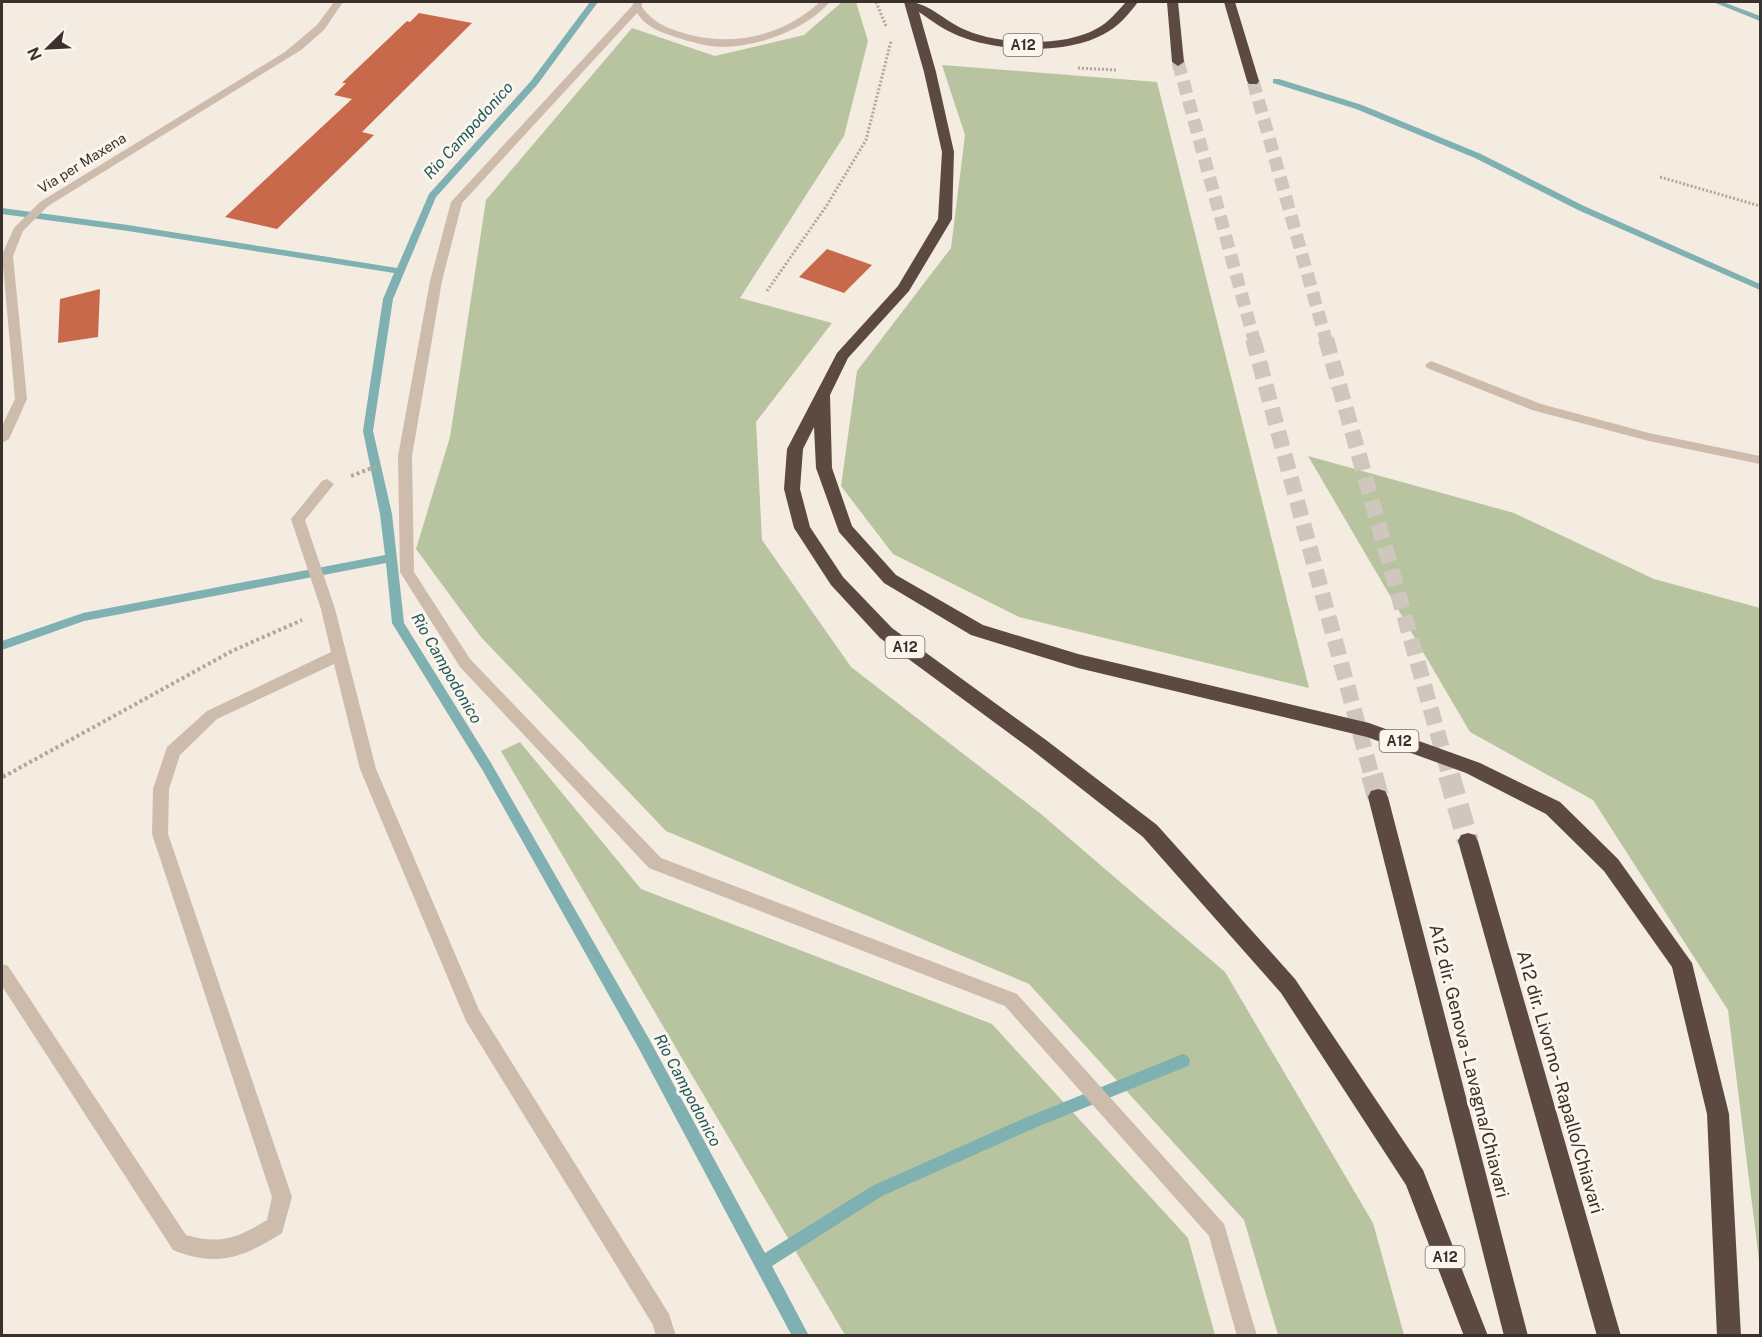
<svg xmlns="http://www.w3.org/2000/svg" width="1762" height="1337" font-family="'Public Sans',sans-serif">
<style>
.green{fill:#b8c4a0}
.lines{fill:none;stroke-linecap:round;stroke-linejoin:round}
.stream{fill:#7fb0b2;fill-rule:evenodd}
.building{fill:#c8694b}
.motorway-tunnel-far2{stroke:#cfc6bd;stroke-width:13;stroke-dasharray:13 7;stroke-linecap:butt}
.motorway-tunnel-far1{stroke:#cfc6bd;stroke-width:16;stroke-dasharray:16 8;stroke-linecap:butt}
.motorway-tunnel{stroke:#cfc6bd;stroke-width:22;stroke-dasharray:22 10;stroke-linecap:butt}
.path-far2{stroke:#b9a596;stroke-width:3;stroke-dasharray:2 2;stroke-linecap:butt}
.path-far1{stroke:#b9a596;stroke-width:4;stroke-dasharray:3 3;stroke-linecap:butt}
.path{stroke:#b9a596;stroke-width:4.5;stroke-dasharray:4 4;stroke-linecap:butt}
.minor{fill:#cdbbac;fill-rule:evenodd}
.tertiary{fill:#cdbbac;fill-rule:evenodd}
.motorway{fill:#5c4a42;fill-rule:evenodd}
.labels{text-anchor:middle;stroke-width:6;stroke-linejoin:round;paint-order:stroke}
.shield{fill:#fbf5ee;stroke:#756b66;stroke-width:1.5}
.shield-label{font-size:14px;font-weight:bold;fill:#3b302b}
.far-street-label{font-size:14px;fill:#3b302b;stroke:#fbf5ee}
.water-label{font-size:16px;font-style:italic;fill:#1f5a5e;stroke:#fbf5ee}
.near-street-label{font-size:18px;fill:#3b302b;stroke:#fbf5ee}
</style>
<rect width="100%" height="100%" fill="#f4ebe1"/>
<!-- green -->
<g class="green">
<path d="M842 2H856L868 41 844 136 740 298 832 323 756 422 762 540 851 667 1041 814 1225 972 1373 1223 1404 1335H1278L1244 1220 1029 984 666 831 480 636 416 549 450 437 486 200 632 28 715 56 804 35Z"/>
<path d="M942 65 1157 82 1309 688 1019 617 893 554 841 486 857 371 951 248 965 135Z"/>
<path d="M1308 456 1514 513 1654 579 1760 608V1268L1728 1010 1593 800 1470 732Z"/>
<path d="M520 742 641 889 992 1024 1188 1238 1215 1335H845L501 751Z"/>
</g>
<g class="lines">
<!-- stream -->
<g class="stream">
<path d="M590 2H598L537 85 436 197 393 299 373 431 392 514 404 623 491 763 648 1037 765 1253 872 1186 1027 1117 1178 1056 1183 1054 1188 1056 1190 1061 1188 1066 1037 1127 882 1196 772 1266 809 1336H792L638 1047 483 771 392 623 386 563 84 621 2 650V641L83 613 385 555 380 514 363 431 383 299 394 273 128 231 2 214V208L128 225 397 268 429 194 531 81Z"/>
<path d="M1713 2H1723L1760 16V21Z"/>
<path d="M1273 79H1279L1362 105 1481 154 1584 206 1760 284V290L1578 210 1475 158 1356 109 1273 83Z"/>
</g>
</g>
<!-- building -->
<g class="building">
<path d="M419 13 472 23 362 132 374 135 277 229 225 217 352 99 334 95 346 83H342L407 21 410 22Z"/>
<path d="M827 249 872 265 844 293 799 277Z"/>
<path d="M100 289 98 337 58 343 60 299Z"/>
</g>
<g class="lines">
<!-- motorway-tunnel-far2 -->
<g class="motorway-tunnel-far2">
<path d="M1178 62 1254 340"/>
<path d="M1253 81 1326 340"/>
</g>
<!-- motorway-tunnel-far1 -->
<g class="motorway-tunnel-far1">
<path d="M1253 339 1372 777"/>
<path d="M1326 339 1450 777"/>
</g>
<!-- motorway-tunnel -->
<g class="motorway-tunnel">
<path d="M1372 775 1378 797"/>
<path d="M1449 775 1468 841"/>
</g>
<!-- path-far2 -->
<g class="path-far2">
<path d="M876 2 886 26"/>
<path d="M1078 68 1116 70"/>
<path d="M1660 177 1760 206"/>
<path d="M767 291 827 205 866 140 891 41"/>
</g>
<!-- path-far1 -->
<g class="path-far1">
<path d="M351 476 377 466"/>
<path d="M3 777 232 651 302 620"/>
</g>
<!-- path -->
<path class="path" d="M2 777 5 775"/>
<!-- minor -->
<g class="minor">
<path d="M634 2H642V7C652 21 664 27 680 32 729 48 782 37 820 2H830C806 29 761 46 725 47 709 47 691 42 675 37 660 32 646 27 637 13L462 203 442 281 412 456 414 572 470 659 661 858 1017 994 1224 1224 1257 1336H1237L1209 1236 1005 1006 649 868 460 667 400 572 398 456 430 281 451 202 632 6Z"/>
<path d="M1431 361 1541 404 1649 433 1760 456V464L1649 441 1532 410 1427 368 1425 365Z"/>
<path d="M327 479 334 484 305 520 335 609 376 769 479 1010 669 1314 676 1336H656L653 1325 466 1021 360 769 334 664 217 719 180 755 169 789 168 834 292 1197 282 1233C244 1257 217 1268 173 1250L2 986V964L8 966 186 1235C220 1245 237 1238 267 1220L272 1197 152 834 153 789 167 747 207 711 331 652 321 609 291 519 322 481Z"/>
</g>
<!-- tertiary -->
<path class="tertiary" d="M334 2H343L324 30 301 50 48 206 23 231 13 256 27 399 9 439 2 443V426L15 399 2 255 14 228 40 202 285 52 317 25Z"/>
<!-- motorway -->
<g class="motorway">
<path d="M904 2C925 0 942 19 961 28 995 45 1062 48 1096 29 1108 23 1117 12 1126 2H1138C1129 14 1118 27 1104 34 1067 55 998 52 959 36 944 30 932 21 919 12L936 72 954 152 952 219 909 291 848 358 830 395 832 468 852 526 896 575 983 625 1078 654 1369 723 1480 763 1560 802 1618 859 1692 963 1729 1114 1741 1336H1717L1707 1114 1672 967 1604 871 1546 814 1466 773 1367 737 1078 668 971 635 884 583 839 532 816 468 814 427 803 449 800 489 810 527 843 577 892 628 1046 740 1157 825 1295 979 1423 1170 1488 1336H1464L1406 1185 1281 993 1143 837 1032 750 880 638 831 585 794 528 784 489 787 449 837 353 898 286 938 219 942 152 924 72Z"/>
<path d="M1167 2H1178L1184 62 1178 66 1172 62Z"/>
<path d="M1224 2H1235L1259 81 1257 84H1249L1247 81Z"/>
<path d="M1378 789 1385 791 1388 797 1528 1336H1504L1368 797 1371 791Z"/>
<path d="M1468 833 1475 835 1478 841 1621 1336H1597L1458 841 1461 835Z"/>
</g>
</g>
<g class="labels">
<!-- shield labels -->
<g class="shield">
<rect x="1003.5" y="34" width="39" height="22" rx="4.5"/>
<rect x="885.5" y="636" width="39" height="22" rx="4.5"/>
<rect x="1379.5" y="730" width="39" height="22" rx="4.5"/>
<rect x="1425.5" y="1246" width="39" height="22" rx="4.5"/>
</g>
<g class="shield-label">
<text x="1023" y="50">A12</text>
<text x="905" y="652">A12</text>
<text x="1399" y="746">A12</text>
<text x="1445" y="1262">A12</text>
</g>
<!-- far-street labels -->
<g class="far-street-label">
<text transform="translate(82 163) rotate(-32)" y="5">Via per Maxena</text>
</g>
<!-- water labels -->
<g class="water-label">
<text transform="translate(468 130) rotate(-48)" y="6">Rio Campodonico</text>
<text transform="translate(447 668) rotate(60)" y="6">Rio Campodonico</text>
<text transform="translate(688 1090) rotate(62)" y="6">Rio Campodonico</text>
</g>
<!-- near-street labels -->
<g class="near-street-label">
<text transform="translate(1469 1061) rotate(76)" y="6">A12 dir. Genova - Lavagna/Chiavari</text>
<text transform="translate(1560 1082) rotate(74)" y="6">A12 dir. Livorno - Rapallo/Chiavari</text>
</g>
</g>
<!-- border -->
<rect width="1762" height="1337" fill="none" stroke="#3b302b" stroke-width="6"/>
<!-- north arrow -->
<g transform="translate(48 48) rotate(246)" stroke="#fbf5ee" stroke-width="4.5" paint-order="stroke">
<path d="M0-4.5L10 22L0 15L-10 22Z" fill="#3b302b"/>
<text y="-9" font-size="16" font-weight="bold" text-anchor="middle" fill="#3b302b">N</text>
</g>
</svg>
